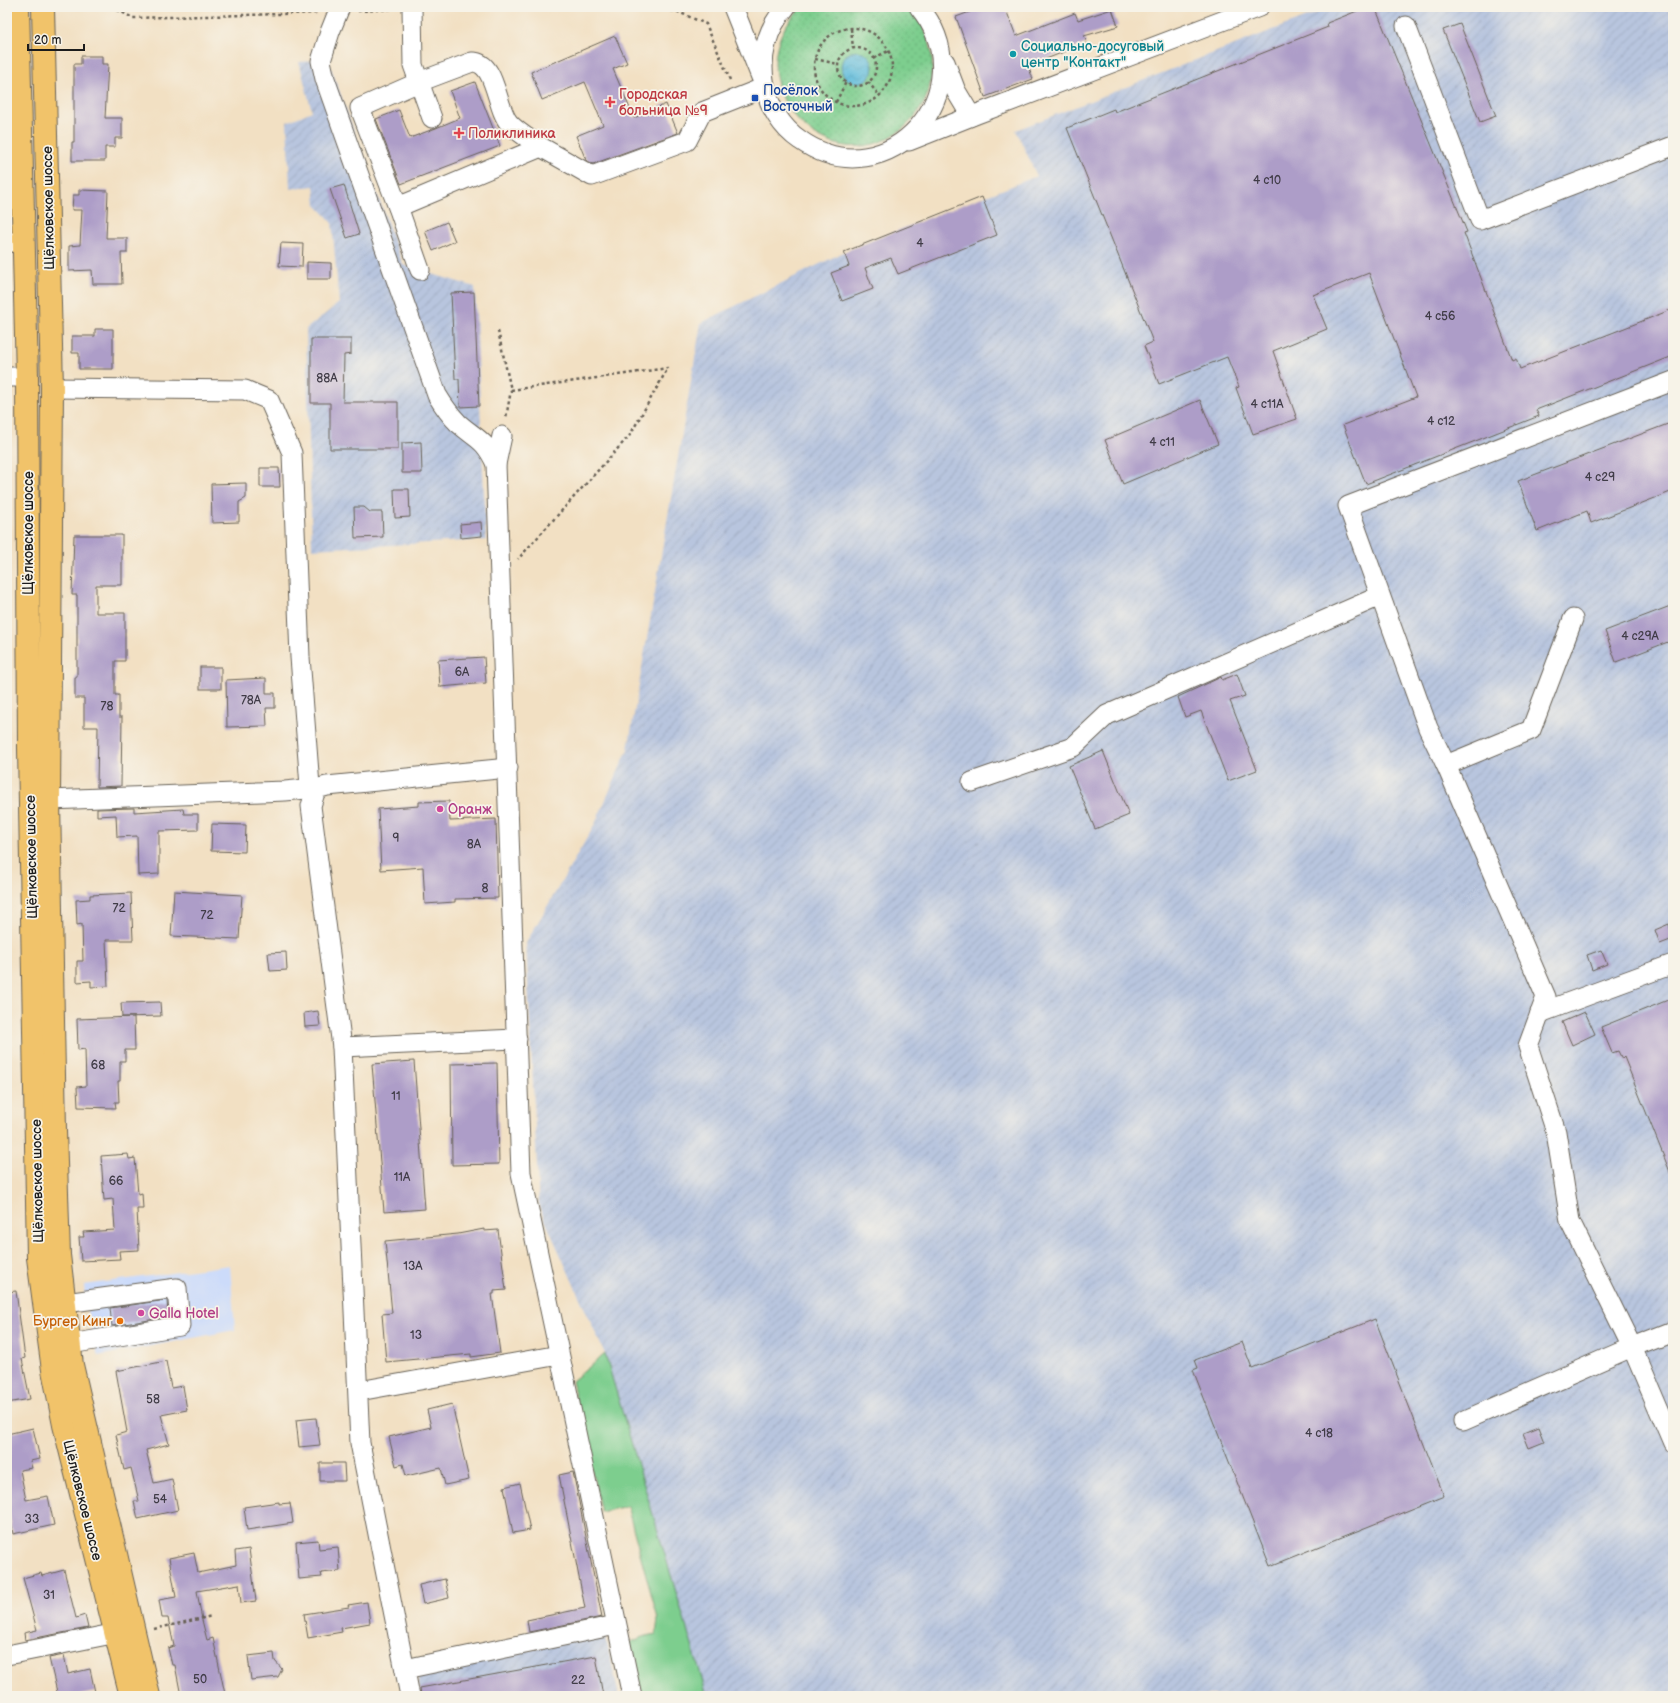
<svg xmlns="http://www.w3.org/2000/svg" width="1680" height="1703" font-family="'Balsamiq Sans',sans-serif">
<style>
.built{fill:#ccdbfa}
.industrial{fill:url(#industrial-furrows)}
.grass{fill:#7dce8e;stroke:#4c7555}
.park{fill:url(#park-dots);stroke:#4c7555}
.water{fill:url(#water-waves);stroke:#3d6c7c}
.building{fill:#ad9dc8}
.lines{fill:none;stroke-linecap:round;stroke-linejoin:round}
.minor-casing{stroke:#676156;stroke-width:21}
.major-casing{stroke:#676156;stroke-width:24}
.path{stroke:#676156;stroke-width:2.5;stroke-dasharray:3 3;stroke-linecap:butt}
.minor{stroke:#fff;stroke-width:19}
.major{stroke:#f1c36a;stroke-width:22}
.culture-dot{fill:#0f9aa8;stroke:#f7f3e8;stroke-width:1.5}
.transit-dot{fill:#1a4fb4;stroke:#f7f3e8;stroke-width:1.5}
.health-dot{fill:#e0444e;stroke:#f7f3e8;stroke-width:1.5}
.hotel-dot{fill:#d1479c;stroke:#f7f3e8;stroke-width:1.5}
.food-dot{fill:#e8710a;stroke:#f7f3e8;stroke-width:1.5}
.labels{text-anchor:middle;stroke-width:3.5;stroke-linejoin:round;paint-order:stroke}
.number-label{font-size:12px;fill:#403c47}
.culture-label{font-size:14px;fill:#0d838f;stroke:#f7f3e8;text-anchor:start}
.transit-label{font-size:14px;fill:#164399;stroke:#f7f3e8;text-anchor:start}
.health-label{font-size:14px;fill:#be3a42;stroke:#f7f3e8;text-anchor:start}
.street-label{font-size:14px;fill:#1c1c1c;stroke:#f7f3e8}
.hotel-label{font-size:14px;fill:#b23c85;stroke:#f7f3e8;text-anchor:start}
.food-label{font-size:14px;fill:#c56008;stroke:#f7f3e8;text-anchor:end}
</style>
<defs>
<pattern id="industrial-furrows" width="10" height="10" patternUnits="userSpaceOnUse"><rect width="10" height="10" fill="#b8c5de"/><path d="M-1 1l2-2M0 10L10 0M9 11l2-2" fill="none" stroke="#9ea9be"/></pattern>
<pattern id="park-dots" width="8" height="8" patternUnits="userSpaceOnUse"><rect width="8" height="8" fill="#7dce8e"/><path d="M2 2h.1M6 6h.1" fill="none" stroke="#6bb07a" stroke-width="1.8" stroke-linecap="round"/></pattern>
<pattern id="water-waves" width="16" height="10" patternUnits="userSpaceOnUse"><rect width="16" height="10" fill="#5ebcdc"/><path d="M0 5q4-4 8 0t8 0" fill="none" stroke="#51a1bc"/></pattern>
</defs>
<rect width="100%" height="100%" fill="#f7f3e8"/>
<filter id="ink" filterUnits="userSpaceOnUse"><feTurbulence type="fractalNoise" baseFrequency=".025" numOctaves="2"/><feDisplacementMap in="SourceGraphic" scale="8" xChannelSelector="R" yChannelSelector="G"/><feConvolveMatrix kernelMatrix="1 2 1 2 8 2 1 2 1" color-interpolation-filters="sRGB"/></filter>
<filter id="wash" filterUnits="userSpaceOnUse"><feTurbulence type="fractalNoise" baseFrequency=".012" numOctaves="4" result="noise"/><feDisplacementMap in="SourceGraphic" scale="16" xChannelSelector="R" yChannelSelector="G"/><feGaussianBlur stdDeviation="0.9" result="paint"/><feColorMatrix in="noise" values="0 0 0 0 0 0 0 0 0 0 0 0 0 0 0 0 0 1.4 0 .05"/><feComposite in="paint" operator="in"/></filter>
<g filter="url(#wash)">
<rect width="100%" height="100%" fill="#f2e0c3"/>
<!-- built -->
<path class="built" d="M230 1265 235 1330 98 1356 85 1300 84 1285Z"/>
<!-- industrial -->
<g class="industrial">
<path d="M1332 7H1673V1696H707L605 1354 539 1207 526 943 595 824 628 749 701 323 844 252 1037 176 1016 130Z"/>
<path d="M328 60 403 265 475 287 486 540 312 549 306 329 339 303 332 222 316 205 314 186 290 189 287 122 312 111 299 62Z"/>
<path d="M605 1634 619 1696H421L417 1674Z"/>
</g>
<!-- grass -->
<path class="grass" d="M605 1354 707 1696H641L629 1643 642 1637 656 1634 658 1619 627 1506 601 1512 572 1381Z"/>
<!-- park -->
<path class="park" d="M802 7H908L910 9C930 31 936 55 930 84 927 102 916 118 902 129 824 191 727 74 802 7Z"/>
<!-- water -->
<circle class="water" cx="857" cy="67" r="16"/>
<g id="blocks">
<!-- building -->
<g class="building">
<path d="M983 7H1005L1016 36 1075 13 1078 20 1112 9 1118 26 1084 36 1087 43 1028 66 1033 79 985 97 956 17Z"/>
<path d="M1367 7H1375L1467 232 1464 233 1512 360 1516 358 1520 369 1673 309V356L1536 410 1539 416 1366 484 1343 425 1416 397 1369 273 1313 295 1327 329 1273 351 1297 419 1253 434 1236 388 1239 387 1227 357 1159 384 1144 346 1153 342 1067 128 1114 109 1115 112 1328 27 1327 23Z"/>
<path d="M1460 24 1496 116 1480 122 1443 30Z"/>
<path d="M615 36 627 63 613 69 634 118 666 104 678 133 593 164 586 160 576 136 603 125 585 82 542 100 531 72Z"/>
<path d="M81 56H102V64H108L105 118H122V138H115V147H105V161H72V142H74V64H81Z"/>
<path d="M475 82 500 146 401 184 376 119 399 110 410 138 436 128 460 118 450 91Z"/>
<path d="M344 185 359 234 347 238 330 189Z"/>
<path d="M79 190 108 191 106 238H127V253H121L122 284H93L92 270 69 271V246L80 245 82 210H72L73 195H79Z"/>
<path d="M982 197 997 235 898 274 891 258 865 268 873 289 842 301 831 273 849 266 844 252Z"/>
<path d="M447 222 455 241 433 251 425 231Z"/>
<path d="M281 243 303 244 302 267 279 266Z"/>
<path d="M307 262 331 263V279H307Z"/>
<path d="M474 292 479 406 460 407 459 379H455L451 293Z"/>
<path d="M95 329H113V369H79V353H72V336H95Z"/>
<path d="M311 339H351V354L344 355 343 402H398V449H330V403H311Z"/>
<path d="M1200 400 1218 444 1123 484 1105 440Z"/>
<path d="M1673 422V491L1591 523 1587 511 1537 531 1518 481Z"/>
<path d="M421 442 422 473H402V443Z"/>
<path d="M260 468H279L280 487H260Z"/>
<path d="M246 483V498L239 502V522L212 523 211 484Z"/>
<path d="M394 489H409L410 517 395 518Z"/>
<path d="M354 507H364L370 512H382L383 537 355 538Z"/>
<path d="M481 522 482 536 461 538 460 524Z"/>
<path d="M74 535H122V585H96V613H125V661H115V695H119V717H122L121 786 97 787 98 727H84V698H75V677H77V595H72Z"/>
<path d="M1673 605V640L1616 662 1605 631Z"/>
<path d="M484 657 486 683 440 687 438 660Z"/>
<rect x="200" y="667" width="21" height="22"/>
<path d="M1237 674 1245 696 1230 701 1257 770 1228 781 1201 711 1185 717 1178 697 1221 677 1222 680Z"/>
<path d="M266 678V693H275V708H266L267 726 227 727 226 680Z"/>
<path d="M1103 751 1129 815 1095 829 1069 766Z"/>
<path d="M449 801 450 821 496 819 498 898 455 899V902L425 904 423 867 381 870 378 809 419 806V802Z"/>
<path d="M134 808V812L183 809 184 814H198V830L159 831V874L138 875 137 836 117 837 116 815 97 816V809Z"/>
<path d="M212 824 246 825 245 852 211 851Z"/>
<path d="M174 891 242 895 239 939 171 936Z"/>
<path d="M131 893 133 940H106L108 986 91 987V981L77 982V961H83L82 924 77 925 76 900 90 899V895Z"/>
<path d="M1669 924 1673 939 1660 944 1655 930Z"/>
<path d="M1601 950 1607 964 1592 970 1587 955Z"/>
<path d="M286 952 287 970 270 971 268 953Z"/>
<path d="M1673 998V1177H1672L1624 1057 1622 1059 1618 1051 1612 1053 1601 1027Z"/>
<path d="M160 1002 161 1016 122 1017 121 1003Z"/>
<path d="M318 1011 320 1026 305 1027 304 1013Z"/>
<path d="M1585 1012 1595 1034 1572 1045 1562 1022Z"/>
<path d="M134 1017 135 1050H125V1061H120V1081H118L119 1102H115L116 1108 78 1107 77 1087 86 1086 85 1049 78 1050 77 1019Z"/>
<path d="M414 1061 425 1209 384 1212 372 1064Z"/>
<path d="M497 1063 499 1164 452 1165 451 1064Z"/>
<path d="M128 1154 129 1159 135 1158 138 1194 142 1193 143 1209H137L139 1250 119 1251 120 1259 81 1261 79 1237H84L83 1232 115 1230 113 1199 104 1200 101 1156Z"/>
<path d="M484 1229V1231L498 1230 506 1290 494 1291V1294H492L500 1353 471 1357V1354L386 1362 382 1314 392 1313 385 1241 458 1234Z"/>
<path d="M16 1291 25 1358 22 1359 30 1399 7 1403V1292Z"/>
<path d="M167 1300 168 1317 112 1326 110 1308Z"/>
<path d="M1375 1319 1444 1496 1270 1566 1193 1370 1198 1368 1195 1360 1242 1342 1252 1368Z"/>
<path d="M166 1361 171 1388 183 1386 187 1410 161 1415 169 1444 146 1450 154 1483 172 1479 178 1510 138 1519 134 1501H139L131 1468 124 1470 116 1435 127 1432 116 1371Z"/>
<path d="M452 1404 469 1480 445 1485 441 1468 406 1476 403 1464 396 1466 389 1437 431 1427 427 1410Z"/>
<path d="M316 1418 320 1445 299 1447 296 1420Z"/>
<path d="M1538 1427 1544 1442 1529 1448 1523 1433Z"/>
<path d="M33 1428 40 1459 30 1461 32 1468 20 1470 26 1500 48 1496 54 1525 13 1534 9 1512 7 1513V1434Z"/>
<path d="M320 1463H344L345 1481H320Z"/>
<path d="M573 1472 602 1617 529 1632 527 1620 585 1608 559 1475Z"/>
<path d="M520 1483 530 1530 513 1533 504 1487Z"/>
<path d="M279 1502V1504L290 1503 293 1523 247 1530 244 1507Z"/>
<path d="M318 1540 319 1549 338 1547 340 1571 321 1573 322 1577 299 1579 296 1542Z"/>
<path d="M249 1549 256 1601 241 1603 239 1584 197 1591 202 1620 207 1640 213 1638 225 1694 214 1696H181L175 1665H172L168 1648 174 1646 168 1618H162L159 1600 176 1597 169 1558 194 1553 198 1573 236 1565 235 1551Z"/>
<path d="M64 1570 76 1618 85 1615 88 1628 25 1640 24 1633 37 1630 23 1578 41 1573 42 1576Z"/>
<path d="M445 1579 449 1598 423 1604 419 1585Z"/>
<path d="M367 1602 370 1623 341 1628 342 1632 308 1638 304 1614 349 1607 348 1605Z"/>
<path d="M274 1653 275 1661 282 1669 278 1677 251 1680 248 1656Z"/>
<path d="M64 1655 68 1674 90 1669 95 1692 77 1696H58L49 1658Z"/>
<path d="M596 1656 603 1696H421L420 1688Z"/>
</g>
</g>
</g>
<g filter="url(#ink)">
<use href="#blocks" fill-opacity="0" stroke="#676156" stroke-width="1"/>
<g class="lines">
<defs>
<g id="minor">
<path d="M340 7 330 32 321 61 325 79 437 395C443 405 450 415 458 423 477 440 484 438 496 464"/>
<path d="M412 7 413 65 432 118"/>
<path d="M786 7C767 28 759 58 765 86 769 107 782 128 800 140 888 202 987 89 919 7"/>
<path d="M1406 26 1480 220 1673 146"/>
<path d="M945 62 956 91 971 116"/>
<path d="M909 141 977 114 1259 7"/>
<path d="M541 147C531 140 517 132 509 123 496 108 496 61 472 62L419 82 360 108 398 207 541 147 592 176 687 141 702 112 765 87 733 7"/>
<path d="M7 157 21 156"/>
<path d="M398 207 420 270"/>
<path d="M7 242H23"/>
<path d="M7 377H27"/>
<path d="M1673 381 1348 506 1428 728 1446 765 1546 997 1528 1046 1556 1132 1570 1221 1632 1347 1673 1443"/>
<path d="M502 436 496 464 521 1173 632 1696"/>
<path d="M1446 765 1531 730 1573 619"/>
<path d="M972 782 1073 747 1107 715 1380 596"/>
<path d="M49 800 285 791 306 789 310 786 300 657 292 453 269 400 245 390 52 388"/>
<path d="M1540 1013 1673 964"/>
<path d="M342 1047 517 1039"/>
<path d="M65 1303 177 1288 180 1326 70 1344"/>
<path d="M359 1391 559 1355"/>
<path d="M1463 1421 1632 1347 1673 1331"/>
<path d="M7 1655 117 1633"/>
<path d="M405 1669 616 1625"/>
<path d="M410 1696 360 1443 342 1047 311 806 316 789 327 786 508 768"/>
</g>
<g id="major">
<path d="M18 7 27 377 29 748 38 1258 53 1370 64 1425 131 1696"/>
<path d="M43 7 52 388 49 800 55 1131 59 1255 72 1365 149 1696"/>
</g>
</defs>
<!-- minor casing -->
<use href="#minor" class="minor-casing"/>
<!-- major casing -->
<use href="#major" class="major-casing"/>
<!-- path -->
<g class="path">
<path d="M112 7 133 18 317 13"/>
<path d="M509 7 676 11 706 24 730 80"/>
<path d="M430 8 468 7"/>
<path d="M358 11 393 9"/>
<circle cx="853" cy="67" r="39"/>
<path d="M851 29 853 48"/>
<circle cx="857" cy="67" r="19"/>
<path d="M874 58 888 51"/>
<path d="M815 59 838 64"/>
<path d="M868 82 879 95"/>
<path d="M836 102 846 82"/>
<path d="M498 331 511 390 506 418"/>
<path d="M511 390 668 368 630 435 518 559"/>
<path d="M154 1629 212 1616"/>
</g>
<!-- minor -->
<use href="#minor" class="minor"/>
<!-- major -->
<use href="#major" class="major"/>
</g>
</g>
<!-- markers -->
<circle class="culture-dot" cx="1013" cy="54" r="4"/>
<rect class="transit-dot" x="751" y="94" width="8" height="8" rx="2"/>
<g class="health-dot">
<path d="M608 96h4v4h4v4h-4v4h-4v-4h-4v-4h4z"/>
<path d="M457 127h4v4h4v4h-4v4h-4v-4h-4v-4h4z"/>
</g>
<g class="hotel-dot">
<circle cx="440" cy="809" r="4"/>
<circle cx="141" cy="1313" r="4"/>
</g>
<circle class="food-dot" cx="120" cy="1321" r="4"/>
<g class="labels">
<!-- number labels -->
<g class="number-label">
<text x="1267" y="184">4 с10</text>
<text x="920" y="247">4</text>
<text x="1440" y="320">4 с56</text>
<text x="327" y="382">88А</text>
<text x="1267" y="408">4 с11А</text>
<text x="1441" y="425">4 с12</text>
<text x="1162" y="446">4 с11</text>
<text x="1600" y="481">4 с29</text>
<text x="1640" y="640">4 с29А</text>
<text x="462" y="676">6А</text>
<text x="251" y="704">78А</text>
<text x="107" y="710">78</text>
<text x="396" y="842">9</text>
<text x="474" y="848">8А</text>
<text x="485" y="892">8</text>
<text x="119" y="912">72</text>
<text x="207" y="919">72</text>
<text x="98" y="1069">68</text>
<text x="396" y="1100">11</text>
<text x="402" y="1181">11А</text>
<text x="116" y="1185">66</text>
<text x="413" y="1270">13А</text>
<text x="416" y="1339">13</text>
<text x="153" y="1403">58</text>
<text x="1319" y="1437">4 с18</text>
<text x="160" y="1503">54</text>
<text x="32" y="1523">33</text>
<text x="49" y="1599">31</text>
<text x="200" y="1683">50</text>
<text x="578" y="1684">22</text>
</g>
<!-- culture labels -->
<g class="culture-label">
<text x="1021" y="51">Социально-досуговый<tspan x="1021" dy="16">центр "Контакт"</tspan></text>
</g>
<!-- transit labels -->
<g class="transit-label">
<text x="763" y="95">Посёлок<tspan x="763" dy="16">Восточный</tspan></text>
</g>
<!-- health labels -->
<g class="health-label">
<text x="619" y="99">Городская<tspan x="619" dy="16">больница №9</tspan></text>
<text x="468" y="138">Поликлиника</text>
</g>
<!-- street labels -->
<g class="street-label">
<text transform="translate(48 208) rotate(-91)" y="5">Щёлковское шоссе</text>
<text transform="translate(28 533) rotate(-90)" y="5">Щёлковское шоссе</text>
<text transform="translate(31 857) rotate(-91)" y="5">Щёлковское шоссе</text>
<text transform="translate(37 1181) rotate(-91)" y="5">Щёлковское шоссе</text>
<text transform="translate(83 1500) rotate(76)" y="5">Щёлковское шоссе</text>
</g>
<!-- hotel labels -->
<g class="hotel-label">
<text x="448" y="814">Оранж</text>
<text x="149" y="1318">Galla Hotel</text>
</g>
<!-- food labels -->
<g class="food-label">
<text x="112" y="1326">Бургер Кинг</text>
</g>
</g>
<!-- margin -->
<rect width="1680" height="1703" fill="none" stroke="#f7f3e8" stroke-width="24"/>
<!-- scale -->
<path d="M28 44v6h56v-6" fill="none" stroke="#1c1c1c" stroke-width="2"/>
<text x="34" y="44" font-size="12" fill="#1c1c1c" stroke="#f7f3e8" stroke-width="3" paint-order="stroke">20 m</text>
</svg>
